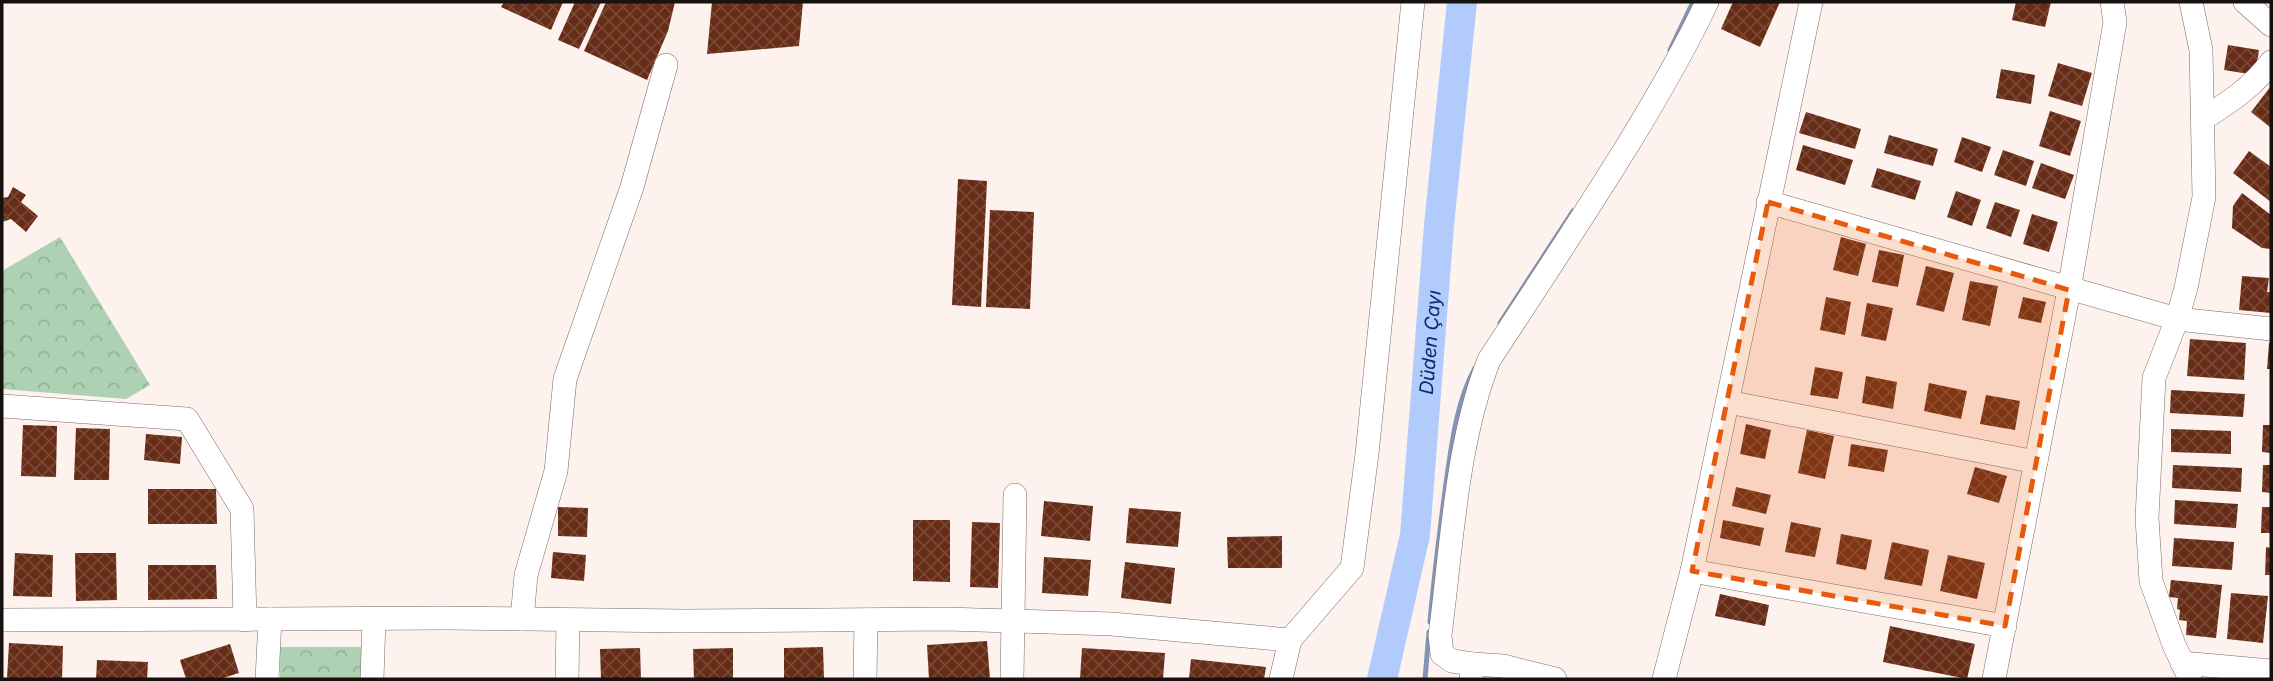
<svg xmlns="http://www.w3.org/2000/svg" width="2273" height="681" font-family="Inter,sans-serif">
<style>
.park{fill:url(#park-crowns)}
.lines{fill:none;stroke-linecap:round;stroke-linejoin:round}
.stream{stroke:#8394b5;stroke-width:5}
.river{stroke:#b1ccfc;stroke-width:30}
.building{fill:url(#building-cross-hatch)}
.minor-casing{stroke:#7b6a64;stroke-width:24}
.minor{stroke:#fff;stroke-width:23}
.marked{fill:#e8590c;fill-opacity:0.2;stroke:#e8590c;stroke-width:5;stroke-dasharray:14 9;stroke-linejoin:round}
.labels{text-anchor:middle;stroke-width:7;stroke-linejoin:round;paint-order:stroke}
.water-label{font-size:19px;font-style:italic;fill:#072a6c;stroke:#fff}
</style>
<defs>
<pattern id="park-crowns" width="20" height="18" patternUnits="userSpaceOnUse" patternTransform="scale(1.75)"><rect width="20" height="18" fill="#aed1b3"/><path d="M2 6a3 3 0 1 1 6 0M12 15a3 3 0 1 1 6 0" fill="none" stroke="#95b299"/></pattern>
<pattern id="building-cross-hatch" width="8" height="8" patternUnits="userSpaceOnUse" patternTransform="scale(1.75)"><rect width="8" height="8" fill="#672c16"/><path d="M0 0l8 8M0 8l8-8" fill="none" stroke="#774836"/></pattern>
</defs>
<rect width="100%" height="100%" fill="#fef2ee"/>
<!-- park -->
<g class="park">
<path d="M60 237 150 385 126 399 2 389V271Z"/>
<path d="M280 647H367L366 679H280Z"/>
</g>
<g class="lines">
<!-- stream -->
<g class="stream">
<path d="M1670 50 1693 2"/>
<path d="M1500 323 1573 211"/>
<path d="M1430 622C1434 575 1440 529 1446 483 1452 444 1456 403 1475 368"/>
<path d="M1425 679 1429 632"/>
</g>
<!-- river -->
<path class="river" id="s1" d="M1382 679 1415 535 1439 225 1462 2"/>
</g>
<!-- building -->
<g class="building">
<path d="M504 2H563L551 30 501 7Z"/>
<path d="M575 2H601L579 49 558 40Z"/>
<path d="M606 2H675L668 31 647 80 584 51Z"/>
<path d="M712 2H803L799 46 707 54Z"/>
<path d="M1733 2H1780L1760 47 1721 29Z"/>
<path d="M2016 2H2051L2045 27 2012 20Z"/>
<path d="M2228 45 2259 50 2255 75 2224 70Z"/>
<path d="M2058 63 2092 73 2082 106 2048 96Z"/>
<path d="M2001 69 2035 75 2031 104 1996 98Z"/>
<path d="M2271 86V128L2251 112Z"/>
<path d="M2050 111 2081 121 2070 156 2039 146Z"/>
<path d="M1806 112 1861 129 1855 149 1799 133Z"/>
<path d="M1889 135 1938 149 1933 166 1884 153Z"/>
<path d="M1962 137 1991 147 1982 172 1954 162Z"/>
<path d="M1803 145 1853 160 1845 185 1796 170Z"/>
<path d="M2003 150 2034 161 2026 186 1994 175Z"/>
<path d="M2249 151 2271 167V202L2233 173Z"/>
<path d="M2041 163 2074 175 2065 199 2032 188Z"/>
<path d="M1877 168 1921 181 1915 200 1871 187Z"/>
<path d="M958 179 987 181 981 307 952 305Z"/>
<path d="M13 187 26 195 21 202 38 216 26 232 11 219 2 222V198L8 197Z"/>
<path d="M1956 191 1981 200 1972 226 1947 217Z"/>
<path d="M2242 193 2271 215V249L2262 248 2232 228 2233 206Z"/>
<path d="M1995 202 2020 210 2011 237 1986 228Z"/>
<path d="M990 210 1034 212 1030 309 986 307Z"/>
<path d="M2032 214 2058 222 2049 252 2023 244Z"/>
<path d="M1841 237 1866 244 1858 276 1833 270Z"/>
<path d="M1879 250 1904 255 1898 287 1872 282Z"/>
<path d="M1926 266 1954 273 1944 312 1916 305Z"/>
<path d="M2242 276 2269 278 2267 292H2271V313L2239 310Z"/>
<path d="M1970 281 1998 286 1990 326 1962 320Z"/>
<path d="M1826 297 1851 302 1845 335 1820 330Z"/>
<path d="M2023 297 2046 302 2041 323 2018 318Z"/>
<path d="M1867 303 1893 308 1886 341 1861 336Z"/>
<path d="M2190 339 2246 343 2244 380 2187 376Z"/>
<path d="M2269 343H2271V369H2267Z"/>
<path d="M1815 367 1843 372 1838 399 1810 395Z"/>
<path d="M1866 376 1897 382 1893 409 1862 403Z"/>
<path d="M1929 383 1967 391 1961 419 1924 411Z"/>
<path d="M2171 390 2245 394 2243 417 2170 413Z"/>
<path d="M1986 395 2020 401 2015 430 1980 424Z"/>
<path d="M1746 424 1771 430 1765 459 1740 454Z"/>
<path d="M23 425 57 426 56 477 21 476Z"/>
<path d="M2263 425H2271V453L2262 452Z"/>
<path d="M76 428 110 429 109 480H74Z"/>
<path d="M2171 429 2231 431V454L2171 452Z"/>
<path d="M1807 430 1834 436 1825 479 1798 473Z"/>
<path d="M146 434 182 437 180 464 144 460Z"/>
<path d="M1851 444 1888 450 1884 472 1848 466Z"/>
<path d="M2173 465 2242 468 2241 492 2172 488Z"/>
<path d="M2263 465H2271V493L2262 492Z"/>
<path d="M1975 467 2007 476 1999 503 1967 494Z"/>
<path d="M1736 487 1771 495 1766 514 1732 506Z"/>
<path d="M148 489H216L217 524H148Z"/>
<path d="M2175 500 2238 504 2236 528 2174 524Z"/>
<path d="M1044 501 1093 506 1090 541 1041 536Z"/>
<path d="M558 507 588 508 587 537 558 536Z"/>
<path d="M2262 507H2271V533H2261Z"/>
<path d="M1129 508 1181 512 1178 547 1126 543Z"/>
<path d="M913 520H950V582L913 581Z"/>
<path d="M1723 520 1764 528 1760 546 1720 538Z"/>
<path d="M972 522 1000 523 998 588 970 587Z"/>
<path d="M1791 522 1821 528 1815 557 1785 552Z"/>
<path d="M1841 534 1872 540 1866 570 1836 564Z"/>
<path d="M1282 536V568H1228L1227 537Z"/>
<path d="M2174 538 2234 542 2232 570 2172 566Z"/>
<path d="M1892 542 1929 550 1922 586 1884 579Z"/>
<path d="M2266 547 2271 548V575H2265Z"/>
<path d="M553 552 586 555 584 581 551 578Z"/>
<path d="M15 553 53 555 52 597 13 596Z"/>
<path d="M75 553H116L117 600 76 601Z"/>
<path d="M1948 555 1985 563 1977 599 1940 591Z"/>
<path d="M1044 557 1091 560 1088 596 1042 593Z"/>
<path d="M1125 562 1175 568 1171 604 1121 598Z"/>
<path d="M148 565H216L217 599 148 600Z"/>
<path d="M2171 580 2222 585 2216 638 2186 635 2187 621 2179 620 2180 610 2177 609 2178 598 2169 597Z"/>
<path d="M2231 593 2268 596 2263 643 2227 639Z"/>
<path d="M1720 594 1769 605 1765 626 1715 616Z"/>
<path d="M1890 626 1975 644 1967 679 1883 662Z"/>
<path d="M987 641 990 679H929L927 645Z"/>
<path d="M9 643 63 646 62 679H7Z"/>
<path d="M230 644 239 673 220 679H186L180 660Z"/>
<path d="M823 647 824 679H784V648Z"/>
<path d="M640 648 641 679H601L600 649Z"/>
<path d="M733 648V679H694L693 649Z"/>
<path d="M1082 648 1165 653 1163 679H1080Z"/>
<path d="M1191 659 1266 667 1264 679H1189Z"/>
<path d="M97 660 148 662 147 679H96Z"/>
</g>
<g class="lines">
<defs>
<g id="minor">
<path d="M2245 2 2271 25"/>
<path d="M2203 119C2228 103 2253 87 2271 62"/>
<path d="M1768 202 2177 319 2271 329"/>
<path d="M1728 402 2036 462"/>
<path d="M2 406 187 419 242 509 245 620"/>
<path d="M1692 571 2005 626"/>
<path d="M270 619 446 618 682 621 947 619 1112 624 1290 640 1281 679"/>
<path d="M522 619 526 575 556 471 565 379 632 187 666 65"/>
<path d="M2 620 270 619 267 679"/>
<path d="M1290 640 1352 568 1367 454 1413 2"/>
<path d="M2182 663 2271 671"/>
<path d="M1473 664 1452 661 1442 654 1440 635C1452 545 1456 444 1489 360 1536 288 1584 216 1629 143 1657 97 1684 51 1707 2"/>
<path d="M1471 678 1473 664 1503 666 1555 679"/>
<path d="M372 679 374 619"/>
<path d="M567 679 568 620"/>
<path d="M865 679 866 620"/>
<path d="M1012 679 1015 495"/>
<path d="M1664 679 1692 571 1811 2"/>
<path d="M1994 679 2069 290 2115 22 2112 2"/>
<path d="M2190 679 2174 645 2151 581 2147 518 2154 378 2177 319 2186 288 2204 197 2201 50 2191 2"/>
</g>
</defs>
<!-- minor casing -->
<use href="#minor" class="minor-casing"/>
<!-- minor -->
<use href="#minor" class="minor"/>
</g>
<!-- marked area -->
<path class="marked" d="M1768 202 2069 290 2005 626 1692 571Z"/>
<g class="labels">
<!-- water labels -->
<g class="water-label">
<text dy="7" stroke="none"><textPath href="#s1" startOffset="341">Düden Çayı</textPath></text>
</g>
</g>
<!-- border -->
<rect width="2273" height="681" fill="none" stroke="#17110f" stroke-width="7"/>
</svg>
